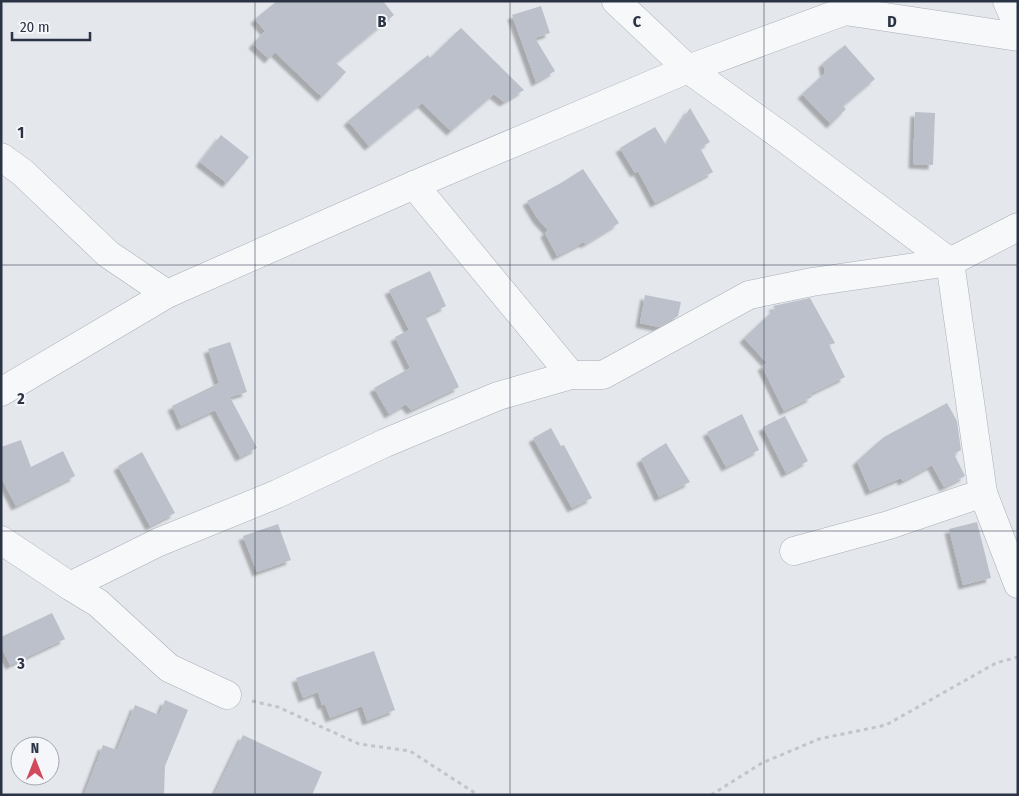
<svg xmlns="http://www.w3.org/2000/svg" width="1019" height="796" font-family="'Fira Sans Condensed',sans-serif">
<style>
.building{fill:#bbc0ca;filter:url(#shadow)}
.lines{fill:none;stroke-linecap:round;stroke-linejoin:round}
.street-casing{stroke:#a9aeb7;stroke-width:29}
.path{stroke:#c2c5cb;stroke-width:3;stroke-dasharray:4 4;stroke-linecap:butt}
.street{stroke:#f7f8fa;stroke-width:28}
.grid{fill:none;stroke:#2b3445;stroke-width:1;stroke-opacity:0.55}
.grid-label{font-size:16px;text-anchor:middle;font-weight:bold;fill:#2b3445;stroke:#f4f6f9;stroke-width:4;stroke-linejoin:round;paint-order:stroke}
</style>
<defs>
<filter id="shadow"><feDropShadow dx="-4.5" dy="4.5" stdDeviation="1" flood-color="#0004"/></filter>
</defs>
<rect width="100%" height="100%" fill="#e4e7ec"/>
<!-- building -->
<g class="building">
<path d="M277 1H383L394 15 336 63 346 72 322 97 275 52 269 59 253 44 265 31 255 19Z"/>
<path d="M541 6 550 33 535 38 555 71 536 82 512 15Z"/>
<path d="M461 28 524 90 504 102 494 94 451 131 422 103 369 146 348 121 428 55 430 58Z"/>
<path d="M845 45 875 79 843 106 846 109 831 124 802 94 825 73 823 63Z"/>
<path d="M690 108 710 142 700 148 713 172 655 203 638 171 635 173 620 148 655 127 666 145Z"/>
<path d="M915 112 935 113 933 165 913 164Z"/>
<path d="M221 135 249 157 227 183 200 162Z"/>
<path d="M583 169 619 223 585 244 584 242 557 256 545 233 548 230 537 218 527 201 561 183Z"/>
<path d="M430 271 446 306 425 316 459 387 411 410 406 404 389 414 374 388 410 368 395 337 409 330 389 290Z"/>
<path d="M645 295 681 302 678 316 659 327 640 323Z"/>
<path d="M810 298 835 343 829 345 845 377 810 394 812 397 784 411 762 366 767 363 744 338 775 309 773 306Z"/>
<path d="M230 342 247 392 230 397 257 448 240 457 215 410 181 426 172 406 219 383 208 349Z"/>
<path d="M947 403 957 421 961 450 954 454 965 476 944 487 932 465 903 481 901 478 870 491 857 461 884 437Z"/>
<path d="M742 414 759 450 726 467 707 432Z"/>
<path d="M785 416 808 461 786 473 763 427Z"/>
<path d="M551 428 561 446 564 445 592 498 572 508 533 438Z"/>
<path d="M21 440 31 467 63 451 75 476 16 506 1 477V447Z"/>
<path d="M666 443 690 482 659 497 641 459Z"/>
<path d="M142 452 175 513 150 526 118 466Z"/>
<path d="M977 522 991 578 963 585 949 529Z"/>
<path d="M278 524 291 560 257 572 243 536Z"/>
<path d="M52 613 65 639 10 665 1 647V637Z"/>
<path d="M374 651 395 710 367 721 362 706 330 718 325 704 322 705 318 692 303 698 296 678Z"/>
<path d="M165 700 188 710 165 766 164 795H84L103 745 117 750 135 705 159 715Z"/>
<path d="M243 735 322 772 312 795H214Z"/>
</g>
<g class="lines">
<defs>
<g id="street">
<path d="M616 1 688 69 787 140 950 262 983 493 1018 584"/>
<path d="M1007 1 1018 26"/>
<path d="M1 157 22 172 108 254 167 294"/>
<path d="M414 185 571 375"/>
<path d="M1 392 167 294 414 185 688 69 845 11 1018 37"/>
<path d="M1 540 70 586 98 603 169 668 227 695"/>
<path d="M794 551 889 525 983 493"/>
<path d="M70 586 159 542 277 494 385 443 498 396 571 375H603L749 295 812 282 950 262 1018 227"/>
</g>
</defs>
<!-- street casing -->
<use href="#street" class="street-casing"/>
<!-- path -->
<g class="path">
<path d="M252 701 278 707 359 744 410 751 478 795"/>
<path d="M711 795 762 763 819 739 886 725 996 663 1018 657"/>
</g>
<!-- street -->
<use href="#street" class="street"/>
</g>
<!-- grid -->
<path class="grid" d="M255 1V795M510 1V795M764 1V795M1 265H1018M1 531H1018"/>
<g class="grid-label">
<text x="382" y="27">B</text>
<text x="637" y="27">C</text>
<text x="892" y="27">D</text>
<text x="21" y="138">1</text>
<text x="21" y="404">2</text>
<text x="21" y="669">3</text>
</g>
<!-- border -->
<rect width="1019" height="796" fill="none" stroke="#2b3445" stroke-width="5"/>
<!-- north arrow -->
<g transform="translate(35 761)"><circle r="24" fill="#f4f6f9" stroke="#a4a8b1"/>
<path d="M0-4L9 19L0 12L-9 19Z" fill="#d1495b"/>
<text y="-8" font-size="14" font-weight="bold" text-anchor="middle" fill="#2b3445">N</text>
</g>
<!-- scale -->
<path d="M12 32v8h78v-8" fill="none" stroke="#2b3445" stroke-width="2.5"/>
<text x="20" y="32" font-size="15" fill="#2b3445" stroke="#f4f6f9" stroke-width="4" paint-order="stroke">20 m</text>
</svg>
